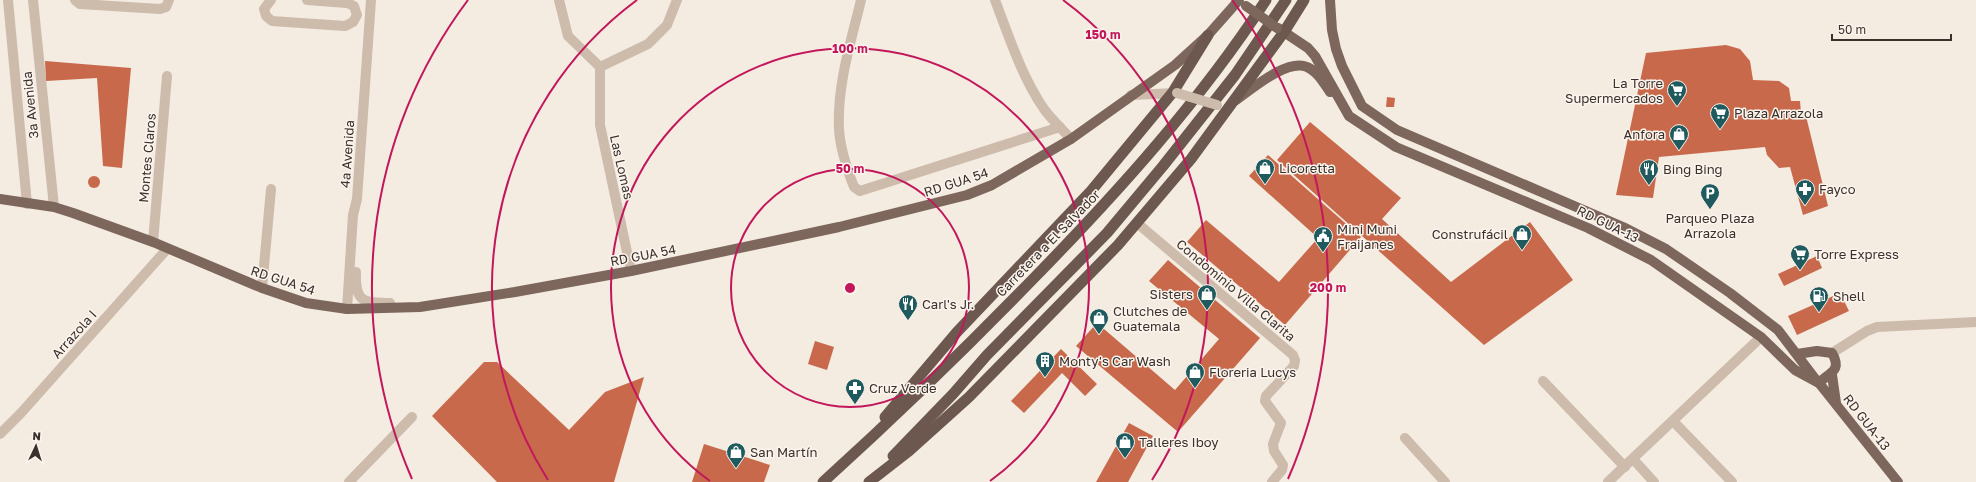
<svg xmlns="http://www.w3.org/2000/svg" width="1976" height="482" font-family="'Golos Text',sans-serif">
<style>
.building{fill:#c8694b}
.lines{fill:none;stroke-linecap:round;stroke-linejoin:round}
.minor{stroke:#cdbbac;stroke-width:10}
.primary{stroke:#7d675c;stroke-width:10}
.trunk{stroke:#6c584f;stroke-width:11}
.minor-bridge{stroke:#cdbbac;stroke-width:10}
.primary-bridge{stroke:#7d675c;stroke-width:10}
.ring{fill:none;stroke:#c2185b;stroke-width:2}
.labels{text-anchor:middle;stroke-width:3;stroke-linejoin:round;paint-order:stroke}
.poi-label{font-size:13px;fill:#3b302b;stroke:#fbf5ee;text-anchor:start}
.street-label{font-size:13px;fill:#3b302b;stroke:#fbf5ee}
.centre{fill:#c2185b;stroke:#fbf5ee;stroke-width:2}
.ring-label{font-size:12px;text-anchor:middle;font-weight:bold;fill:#c2185b;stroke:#fbf5ee;stroke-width:3;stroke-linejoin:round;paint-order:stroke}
</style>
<rect width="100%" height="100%" fill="#f4ebe1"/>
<!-- building -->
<g class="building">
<path d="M1726 45 1740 49 1750 61 1753 80 1779 81 1789 88 1791 101H1800L1801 113 1805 112 1828 206 1803 215 1790 167 1779 168 1767 155 1765 147 1659 157 1653 198 1616 195 1646 53Z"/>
<path d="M45 61 131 68 122 168 103 166 97 78 46 81Z"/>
<path d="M1387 97 1395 98 1394 107H1386Z"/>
<path d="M1310 122 1401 198 1382 219 1451 282 1530 222 1573 280 1484 345 1277 160Z"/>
<path d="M1268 155 1361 237 1285 325 1187 242 1206 220 1279 282 1318 238 1249 176Z"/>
<circle cx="94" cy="182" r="6"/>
<path d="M1817 256 1822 268 1784 286 1778 274Z"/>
<path d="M1168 260 1260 338 1178 432 1076 346 1097 323 1175 390 1219 339 1149 281Z"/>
<path d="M1840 293 1849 311 1797 335 1788 316Z"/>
<path d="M815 341 834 347 827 370 808 364Z"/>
<path d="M1061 349 1097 384 1085 396 1062 373 1024 413 1011 401Z"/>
<path d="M484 362H497L569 430 605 392 644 377 614 482H497L432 416Z"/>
<path d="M1129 423 1153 436 1128 482H1096Z"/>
<path d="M704 444 770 465 764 482H692Z"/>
</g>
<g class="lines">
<!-- minor -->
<g class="minor">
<path d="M8 0 27 204"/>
<path d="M33 0 54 207"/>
<path d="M75 0 80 4 160 9 166 7 169 0"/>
<path d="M271 0 264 9 266 16 272 21 345 26 353 22 357 15 354 6 347 3 307 0"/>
<path d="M559 0 568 36 600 67V125L631 271"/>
<path d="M861 0C851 42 837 84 839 129 840 148 847 169 854 187L860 191 1060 127"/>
<path d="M995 0C1009 37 1022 77 1044 109 1052 120 1062 129 1071 139"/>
<path d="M600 67 648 44 667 25 677 0"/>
<path d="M1131 95 1177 93"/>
<path d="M1137 223 1293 355 1295 360 1294 366 1266 396 1265 401 1281 423 1273 444 1274 451 1283 465 1282 470 1272 482"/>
<path d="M153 242 167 76"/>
<path d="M356 272C355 302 363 303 390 303"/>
<path d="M262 288 271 189"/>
<path d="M347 309 353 215 357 199 371 0"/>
<path d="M1832 353 1867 331 1877 327 1976 322"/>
<path d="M1543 381 1625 467"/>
<path d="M1673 421 1732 482"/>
<path d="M0 434 21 413 167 249"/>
<path d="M1405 438 1445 482"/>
<path d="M1633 459 1654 482"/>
<path d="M349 482 412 417"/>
<path d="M1608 482 1761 337"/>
</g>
<!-- primary -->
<g class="primary">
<path d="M1330 0 1332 30 1336 49 1342 66 1362 106 1397 130 1623 227 1666 249 1730 293 1778 330 1816 380"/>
<path d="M1278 28 1308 48 1315 56 1349 116 1396 147 1588 228 1651 260 1761 337 1795 370 1819 383 1898 482"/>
<path d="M1236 100C1251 90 1287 58 1307 67 1317 71 1324 83 1330 92"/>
<path d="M0 199 54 207 73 213 153 242 262 288 306 303 347 309 420 307 515 292 631 271 839 227 967 195 992 185 1071 139 1175 65 1208 35 1239 0"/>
<path d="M1797 354 1817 351 1832 353C1843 372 1828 373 1819 383"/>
<path d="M1832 375 1836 403"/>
</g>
<!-- trunk -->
<g class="trunk">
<path d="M885 417 957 332 1091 191 1173 92 1208 35"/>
<path d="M893 456 953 394 987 355 1107 233 1163 166 1235 75 1286 0"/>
<path d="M823 482C896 416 966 348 1034 278 1118 192 1200 101 1266 0"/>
<path d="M869 482 909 451 969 397 1118 245 1191 159 1284 32 1304 0"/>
</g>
<!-- minor-bridge -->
<path class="minor-bridge" d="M1177 93 1217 105"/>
<!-- primary-bridge -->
<path class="primary-bridge" d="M1246 6 1277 28"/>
</g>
<!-- distance rings -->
<g class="ring">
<circle cx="850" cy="288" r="119"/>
<path d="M710 481A239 239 0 1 1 990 481"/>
<path d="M548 480A358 358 0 0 1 637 0M1063 0A358 358 0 0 1 1152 480"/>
<path d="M412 479A478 478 0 0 1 468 0M1232 0A478 478 0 0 1 1288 479"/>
</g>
<!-- icons -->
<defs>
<symbol id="supermarket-pin" viewBox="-11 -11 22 30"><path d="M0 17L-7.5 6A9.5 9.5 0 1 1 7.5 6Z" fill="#1f5a5e" stroke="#fbf5ee"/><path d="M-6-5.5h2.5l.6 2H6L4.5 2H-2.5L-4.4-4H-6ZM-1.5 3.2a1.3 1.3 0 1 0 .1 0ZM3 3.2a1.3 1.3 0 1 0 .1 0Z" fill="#fff"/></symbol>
<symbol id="shop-pin" viewBox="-11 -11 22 30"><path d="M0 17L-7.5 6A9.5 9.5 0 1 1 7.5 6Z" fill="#1f5a5e" stroke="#fbf5ee"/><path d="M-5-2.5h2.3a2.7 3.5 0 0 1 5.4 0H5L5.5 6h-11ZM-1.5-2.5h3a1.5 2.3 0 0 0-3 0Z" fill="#fff"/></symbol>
<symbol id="restaurant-pin" viewBox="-11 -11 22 30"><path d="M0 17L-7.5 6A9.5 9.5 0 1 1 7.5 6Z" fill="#1f5a5e" stroke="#fbf5ee"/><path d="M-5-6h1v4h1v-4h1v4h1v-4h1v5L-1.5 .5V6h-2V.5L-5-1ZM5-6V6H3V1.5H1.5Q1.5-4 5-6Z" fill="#fff"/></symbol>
<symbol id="pharmacy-pin" viewBox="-11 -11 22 30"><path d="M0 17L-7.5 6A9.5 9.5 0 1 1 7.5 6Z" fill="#1f5a5e" stroke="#fbf5ee"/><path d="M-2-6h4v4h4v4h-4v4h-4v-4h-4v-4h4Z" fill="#fff"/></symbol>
<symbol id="parking-pin" viewBox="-11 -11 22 30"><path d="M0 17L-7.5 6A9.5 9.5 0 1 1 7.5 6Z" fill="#1f5a5e" stroke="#fbf5ee"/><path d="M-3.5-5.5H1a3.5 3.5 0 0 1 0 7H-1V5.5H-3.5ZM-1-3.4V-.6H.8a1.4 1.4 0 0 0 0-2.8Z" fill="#fff"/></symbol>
<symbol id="civic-pin" viewBox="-11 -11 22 30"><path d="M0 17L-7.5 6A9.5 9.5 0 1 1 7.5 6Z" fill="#1f5a5e" stroke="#fbf5ee"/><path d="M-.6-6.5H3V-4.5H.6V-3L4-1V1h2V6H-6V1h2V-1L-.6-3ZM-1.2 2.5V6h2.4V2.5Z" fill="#fff"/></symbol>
<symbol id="fuel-pin" viewBox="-11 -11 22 30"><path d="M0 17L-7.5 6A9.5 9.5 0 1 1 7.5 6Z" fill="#1f5a5e" stroke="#fbf5ee"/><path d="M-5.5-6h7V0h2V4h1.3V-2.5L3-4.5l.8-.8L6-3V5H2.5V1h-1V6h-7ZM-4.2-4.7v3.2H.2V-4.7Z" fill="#fff"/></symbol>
<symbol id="building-pin" viewBox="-11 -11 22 30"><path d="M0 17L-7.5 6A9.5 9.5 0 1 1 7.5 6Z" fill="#1f5a5e" stroke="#fbf5ee"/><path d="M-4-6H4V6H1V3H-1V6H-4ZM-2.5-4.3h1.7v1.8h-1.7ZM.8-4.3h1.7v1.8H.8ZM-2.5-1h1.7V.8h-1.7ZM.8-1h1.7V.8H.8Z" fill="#fff"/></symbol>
</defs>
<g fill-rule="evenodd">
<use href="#supermarket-pin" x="1666" y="79" width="22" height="30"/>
<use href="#supermarket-pin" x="1709" y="102" width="22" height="30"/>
<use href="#shop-pin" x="1668" y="123" width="22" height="30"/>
<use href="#shop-pin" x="1254" y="157" width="22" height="30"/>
<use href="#restaurant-pin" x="1638" y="158" width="22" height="30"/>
<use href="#pharmacy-pin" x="1794" y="178" width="22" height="30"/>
<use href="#parking-pin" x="1699" y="182" width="22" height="30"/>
<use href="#shop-pin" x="1511" y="223" width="22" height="30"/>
<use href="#civic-pin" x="1312" y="225" width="22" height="30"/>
<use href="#supermarket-pin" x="1789" y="243" width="22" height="30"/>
<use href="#shop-pin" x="1196" y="283" width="22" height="30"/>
<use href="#fuel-pin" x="1808" y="285" width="22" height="30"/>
<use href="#restaurant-pin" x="897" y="293" width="22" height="30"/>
<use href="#shop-pin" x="1088" y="307" width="22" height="30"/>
<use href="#building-pin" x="1034" y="350" width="22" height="30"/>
<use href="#shop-pin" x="1184" y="361" width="22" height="30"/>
<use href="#pharmacy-pin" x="844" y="377" width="22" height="30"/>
<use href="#shop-pin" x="1114" y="431" width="22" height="30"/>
<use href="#shop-pin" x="725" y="441" width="22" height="30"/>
</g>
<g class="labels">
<!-- poi labels -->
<g class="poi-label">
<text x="1663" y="88" text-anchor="end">La Torre<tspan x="1663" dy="15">Supermercados</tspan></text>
<text x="1734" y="118">Plaza Arrazola</text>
<text x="1665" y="139" text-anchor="end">Anfora</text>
<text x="1279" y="173">Licoretta</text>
<text x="1663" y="174">Bing Bing</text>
<text x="1819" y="194">Fayco</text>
<text x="1710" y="223" text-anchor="middle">Parqueo Plaza<tspan x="1710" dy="15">Arrazola</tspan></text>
<text x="1337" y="234">Mini Muni<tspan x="1337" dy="15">Fraijanes</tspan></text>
<text x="1508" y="239" text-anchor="end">Construfácil</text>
<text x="1814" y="259">Torre Express</text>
<text x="1193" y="299" text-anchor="end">Sisters</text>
<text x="1833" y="301">Shell</text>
<text x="922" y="309">Carl's Jr.</text>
<text x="1113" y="316">Clutches de<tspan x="1113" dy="15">Guatemala</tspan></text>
<text x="1059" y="366">Monty's Car Wash</text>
<text x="1209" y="377">Floreria Lucys</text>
<text x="869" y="393">Cruz Verde</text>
<text x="1139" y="447">Talleres Iboy</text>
<text x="750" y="457">San Martín</text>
</g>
<!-- street labels -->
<g class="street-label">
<text transform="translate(30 105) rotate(-96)" y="5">3a Avenida</text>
<text transform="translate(347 154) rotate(-86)" y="5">4a Avenida</text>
<text transform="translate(147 158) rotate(-85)" y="5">Montes Claros</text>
<text transform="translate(622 167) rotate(77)" y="5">Las Lomas</text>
<text transform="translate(956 182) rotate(-18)" y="5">RD GUA 54</text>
<text transform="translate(1608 224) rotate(26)" y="5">RD GUA-13</text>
<text transform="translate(1048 243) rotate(-46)" y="5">Carretera a El Salvador</text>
<text transform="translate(643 255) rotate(-11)" y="5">RD GUA 54</text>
<text transform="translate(283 280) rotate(18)" y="5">RD GUA 54</text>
<text transform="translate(1236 290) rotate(40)" y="5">Condominio Villa Clarita</text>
<text transform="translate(74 334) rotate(-48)" y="5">Arrazola I</text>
<text transform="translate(1867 422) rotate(52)" y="5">RD GUA-13</text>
</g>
</g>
<circle cx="850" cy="288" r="6" class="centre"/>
<g class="ring-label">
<text x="1103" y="39">150 m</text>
<text x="850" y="53">100 m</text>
<text x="850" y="173">50 m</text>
<text x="1328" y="292">200 m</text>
</g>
<!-- north arrow -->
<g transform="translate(36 446) rotate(4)" stroke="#fbf5ee" stroke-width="3" paint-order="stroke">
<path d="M0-3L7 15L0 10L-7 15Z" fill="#3b302b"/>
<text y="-6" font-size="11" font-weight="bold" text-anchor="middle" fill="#3b302b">N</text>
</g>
<!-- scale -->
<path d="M1832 34v6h119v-6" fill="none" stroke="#3b302b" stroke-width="2"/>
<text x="1838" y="34" font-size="12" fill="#3b302b" stroke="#fbf5ee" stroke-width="3" paint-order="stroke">50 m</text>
</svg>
